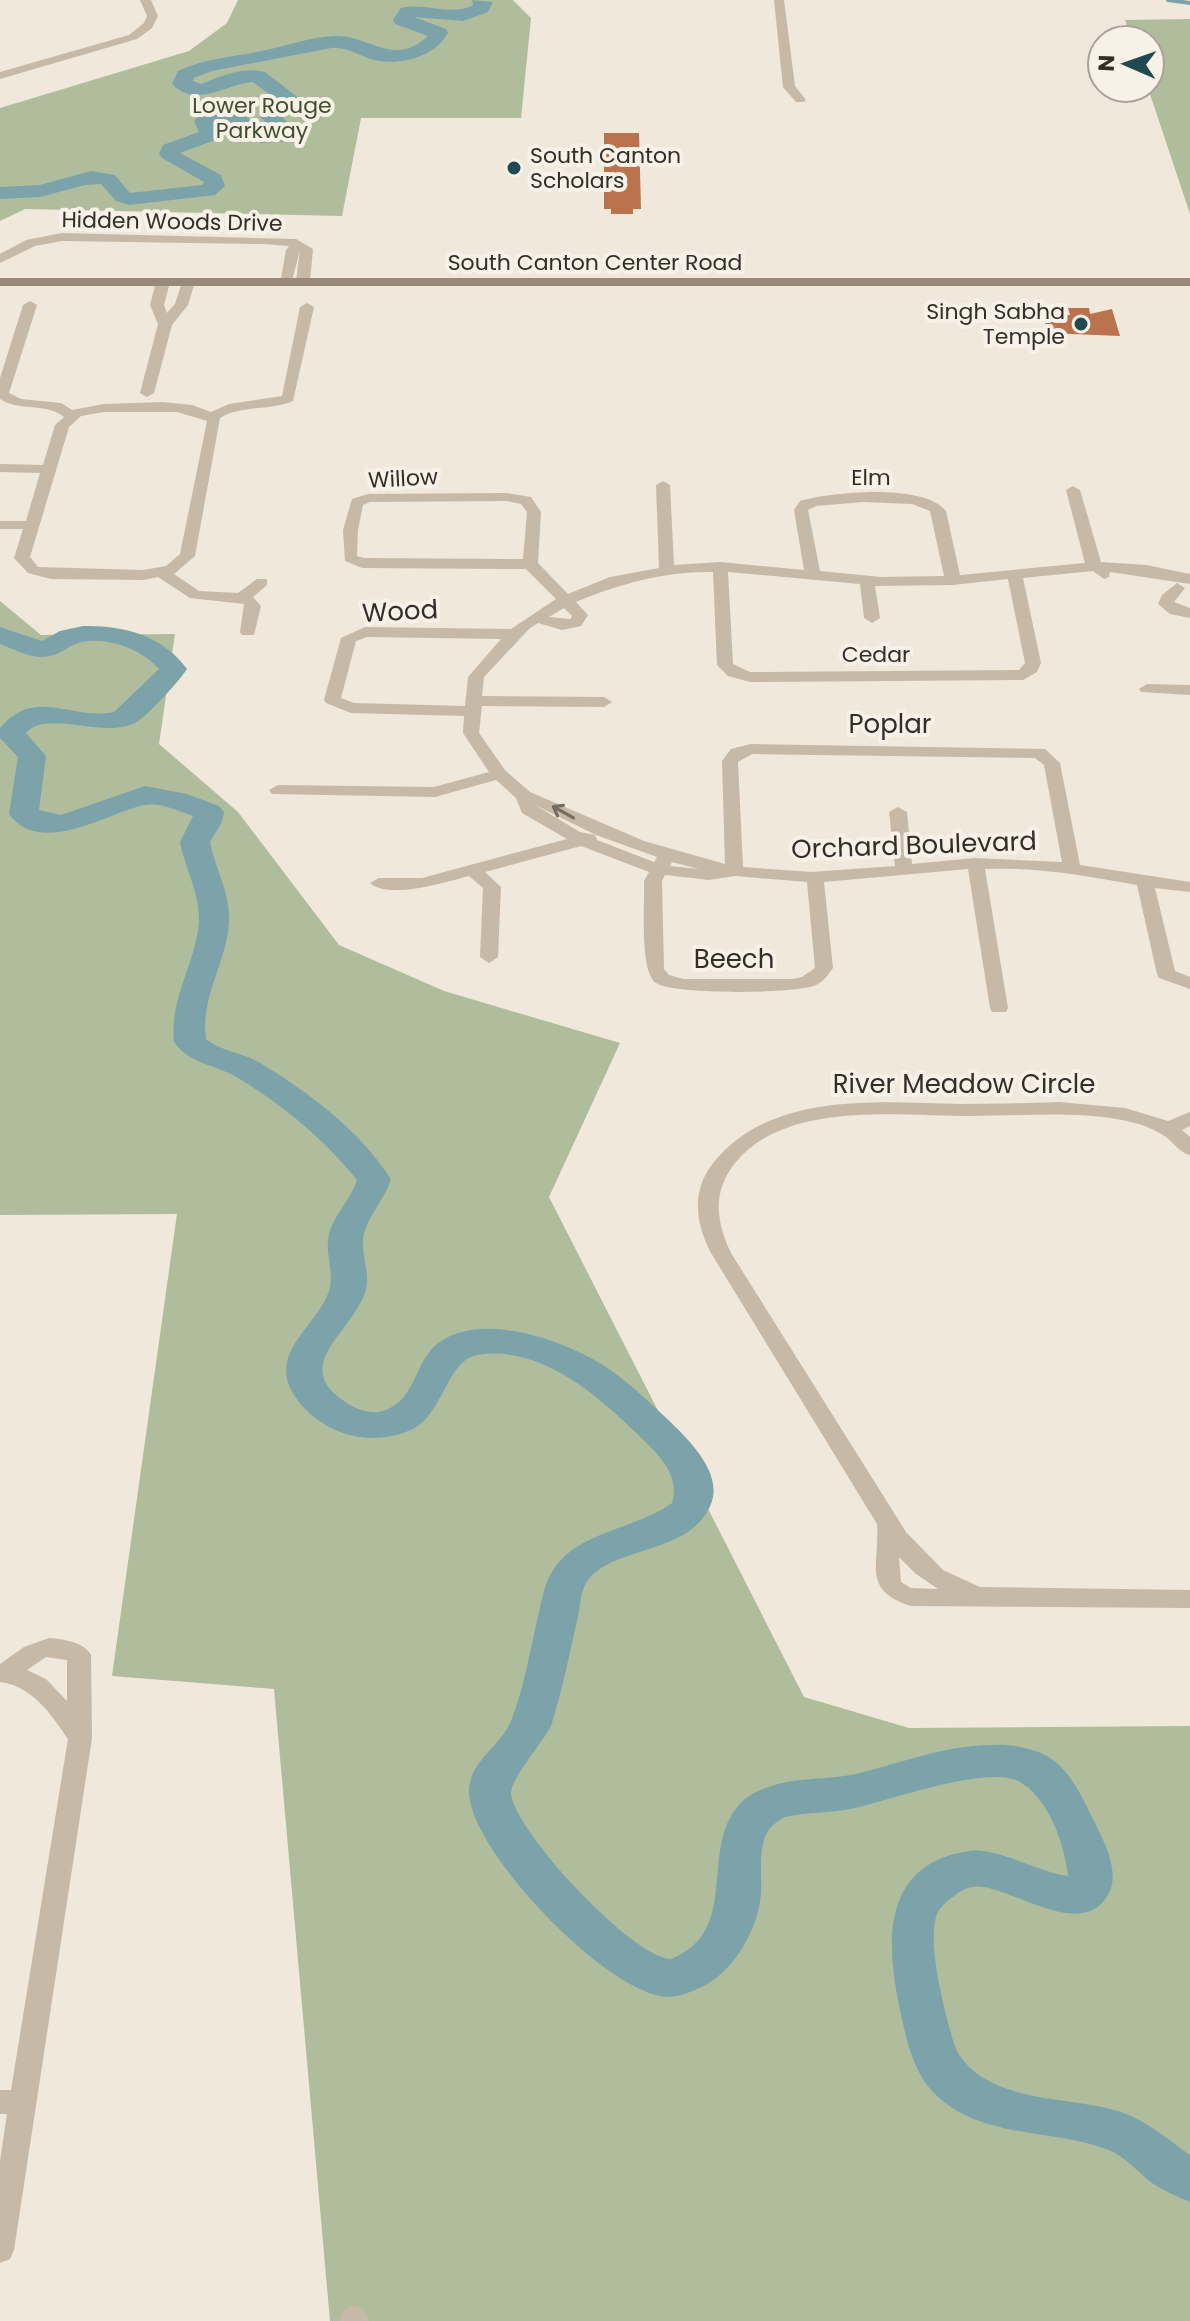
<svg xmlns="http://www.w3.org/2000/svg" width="1190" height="2321" font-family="Poppins,sans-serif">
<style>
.green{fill:#afbd9d}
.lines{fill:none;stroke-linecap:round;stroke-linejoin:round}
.stream{stroke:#7da3aa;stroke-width:4}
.river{fill:#7da3aa;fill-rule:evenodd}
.building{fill:#bb734d}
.minor{fill:#c6b9a8;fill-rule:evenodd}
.secondary{fill:#99897a;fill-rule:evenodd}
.oneway{stroke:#766c62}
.poi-dot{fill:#214951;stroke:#f7f1e7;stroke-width:3}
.labels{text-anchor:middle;stroke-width:8;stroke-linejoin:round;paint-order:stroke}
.far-park-label{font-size:22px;fill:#40502e;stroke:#f7f1e7}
.far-poi-label{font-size:22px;fill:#342d28;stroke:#f7f1e7;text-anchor:start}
.far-street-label{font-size:22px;fill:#342d28;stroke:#f7f1e7}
.street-label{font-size:26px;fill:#342d28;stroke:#f7f1e7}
</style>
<rect width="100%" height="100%" fill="#efe8db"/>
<!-- green -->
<g class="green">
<path d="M238 0H513L531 18 521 118H361L342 216 25 209 0 221V108L189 51 227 23Z"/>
<path d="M1190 19V214L1148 88 1150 40H1132L1125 20Z"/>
<path d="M0 601 41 635 175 634 159 744 238 812 339 945 444 991 620 1043 549 1197 804 1697 909 1728 1190 1726V2321H330L274 1689 112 1676 177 1214 0 1215Z"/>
</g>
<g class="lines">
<!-- stream -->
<path class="stream" d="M1168 0 1190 3"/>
<!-- river -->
<g class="river">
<path d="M472 0 493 2 488 12 463 21 414 17 446 29 448 33C435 57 400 66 374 60 359 56 347 46 331 48L212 71 194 78 193 81 201 84C221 76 243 66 265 72L300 99 282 117 297 131 291 141 261 143 224 121 215 123 220 131 215 140 180 153 221 175 225 186 215 195 129 205 116 201 101 184 85 185 40 197 0 199V187L40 185 91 171 115 175 130 193 202 185 204 182 162 158 159 154 163 145 199 132 194 121C218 94 249 118 271 133L276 132 260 117 277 100 253 82C226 84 196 109 172 84L178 71C205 58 234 57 262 51 286 46 311 37 335 36 370 35 394 68 428 36L395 24 393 20 401 8C425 2 452 17 473 5Z"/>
<path d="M83 626C122 625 163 635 187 669 180 680 146 718 135 723 102 739 47 709 26 733L46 756 39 810 61 815 145 786 187 794 219 806 224 812 222 822 210 842C215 868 231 894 229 922 227 962 200 997 206 1039 222 1052 245 1053 262 1064 311 1094 360 1131 391 1179 385 1199 370 1213 364 1233 359 1253 372 1273 365 1293 349 1336 286 1368 352 1406 365 1413 379 1415 392 1407 416 1393 416 1361 437 1344 480 1310 563 1340 603 1365 625 1379 644 1397 663 1415 683 1434 722 1469 712 1501 694 1557 607 1544 585 1585 580 1595 580 1610 577 1621 569 1656 562 1691 551 1726 542 1744 510 1779 511 1794 515 1832 634 1959 671 1959 741 1931 699 1852 738 1806 749 1793 766 1787 782 1783 804 1778 828 1779 851 1775 897 1765 943 1745 992 1745 1009 1744 1025 1747 1041 1753 1068 1764 1082 1797 1094 1821 1104 1841 1120 1871 1109 1893 1085 1941 1017 1891 983 1887 971 1885 963 1889 954 1896 948 1900 940 1907 937 1914 927 1940 942 1999 949 2026 952 2037 955 2051 963 2060 998 2104 1073 2096 1121 2112 1149 2122 1167 2139 1190 2155V2202C1176 2196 1164 2191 1152 2183 1138 2172 1125 2157 1109 2150 1052 2128 979 2140 933 2092 914 2073 906 2039 901 2014 886 1947 879 1864 969 1851 997 1847 1038 1872 1068 1876 1065 1845 1048 1796 1018 1781 987 1765 887 1801 851 1809 829 1813 807 1812 785 1817 778 1821 770 1826 767 1833 758 1849 762 1874 761 1893 759 1929 732 1976 697 1989 688 1993 678 1997 668 1997 608 1995 471 1852 469 1793 468 1762 501 1746 511 1721 524 1688 530 1651 538 1616 542 1600 544 1584 553 1570 578 1531 637 1529 672 1503 682 1471 651 1448 631 1428 591 1390 537 1345 477 1355 446 1361 444 1415 411 1430 384 1441 356 1441 329 1427 315 1419 302 1408 294 1395 268 1354 314 1328 328 1294 336 1274 324 1254 329 1234 334 1214 351 1200 357 1180 324 1139 283 1105 238 1078 216 1064 190 1065 174 1042 169 999 196 963 199 921 200 894 185 868 180 842L193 816C179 811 160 802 145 805 109 812 40 858 9 814L18 757 0 738V728C36 686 71 721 114 712L159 669C142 649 104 635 78 643 65 648 57 657 42 657 28 657 13 649 0 644V627L42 641 60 631Z"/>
</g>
</g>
<!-- building -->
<g class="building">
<path d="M604 133H639L641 209H633V214H611V209H604Z"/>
<path d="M1068 308H1089L1090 314 1112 309 1120 336 1048 333 1043 315H1070Z"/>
</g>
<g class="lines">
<!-- minor -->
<g class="minor">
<path d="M140 0H151L158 16 152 28 137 39 0 79V72L129 35 144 23 147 16Z"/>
<path d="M774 0H784L795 86 806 100 804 102H796L783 87Z"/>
<path d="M62 233 296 239 313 249 310 281 303 285 296 281 300 250 292 281 280 284 286 250 289 246 263 244 62 241 35 246 0 263V254L26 240Z"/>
<path d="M163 278 170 282 164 305 167 313 175 304 183 279 195 282 188 305 172 325 154 393 147 397 140 393 158 324 150 305 156 282Z"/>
<path d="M30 301 37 305 9 393 21 399 61 403 72 410 104 404 162 402 192 405 211 412 229 404 282 396 300 307 307 303 314 307 293 401C270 411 241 405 220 418L195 556 174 574 199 591 238 593 257 579H267V585L253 597 261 606 254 635H242L240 632 244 604 190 598 158 577 143 580 51 579 28 573 14 558 23 529H0V521H26L40 473 0 472V464L43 465 55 425 64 417C46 402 20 412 0 399V378L23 305ZM104 412H177L207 421 180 554 166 566 143 570 38 567 30 557 69 427 81 416Z"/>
<path d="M663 481 670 485 674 565 720 562 804 570 794 510 800 501C833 492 923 483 946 511L960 575 1085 563 1066 490 1073 486 1080 490 1101 562 1146 565 1190 574V584L1110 572 1109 577 1104 579 1093 571 1023 578 1041 663 1037 672 1023 680 750 682 728 676 717 665 713 572C665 571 619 584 576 602L588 615 581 626 562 630 538 623 530 628 484 677 482 696 604 697 612 702 604 707 482 706 479 733 505 770 530 792 644 841 725 864 722 761 731 749 751 744 1045 749 1060 763 1080 865 1190 882V892L1155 888 1175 971 1190 977V989L1159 978 1157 974 1137 885C1087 876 1037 867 985 869L1008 1008 1006 1012H992L990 1008 968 869 824 882 833 968C828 975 824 981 816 985 796 994 673 995 656 983 639 972 645 902 644 881L649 872 581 846 485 872 501 887 498 957 489 963 480 957 483 888 469 876C447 882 388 900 370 883L379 878H422L567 839 522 813 516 798 496 780 435 797 272 794 269 790 278 785 434 787 489 772 463 733 464 716 351 713 326 703 324 700 341 638 365 627 511 629 556 599 526 569 362 568 345 561 343 530 352 499 368 494 507 493 531 497 541 512 538 563 568 594 610 577 659 568 656 485ZM507 501 521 504 527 512 523 559 364 558 357 556 358 530 363 505 370 502ZM863 502 912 504 930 511 944 576 881 577 820 571 808 510 816 506ZM728 572 860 584 864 618 872 623 880 618 875 586 953 585 1008 579 1025 663 1019 670 750 672 733 664ZM564 608 572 616 570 619 549 617ZM367 637 501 639 468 677 465 706 354 703 341 698 356 641ZM752 754 1035 758 1044 765 1062 862 975 858 912 864 907 812 898 807 889 812 895 866 811 872 743 867 738 762ZM535 805 596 835 657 857 654 862 597 840 595 835 580 832ZM672 862 699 869 670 866ZM665 875 709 880 735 876 807 882 815 968 802 977 792 979H683L669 975 664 969 662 881Z"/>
<path d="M1177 583 1185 588 1174 602 1190 608V618L1170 614 1158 604 1162 595Z"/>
<path d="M1147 684 1190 685V695L1141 692 1139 689Z"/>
<path d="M1059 1102 1125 1108 1168 1121 1190 1112V1126L1182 1130 1190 1137V1155C1180 1153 1175 1144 1166 1137 1153 1128 1138 1123 1122 1120 1072 1111 1021 1116 971 1116 899 1116 786 1100 735 1163 712 1192 716 1221 731 1253L906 1532 943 1570 980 1587 1190 1590V1608L911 1606C861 1590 880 1564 877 1524L711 1253C695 1222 691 1190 714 1162 772 1091 878 1102 961 1104 993 1104 1026 1103 1059 1102ZM899 1557 916 1574 938 1589 911 1588 901 1582Z"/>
<path d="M49 1638C63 1639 84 1642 91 1655L92 1738 14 2250 10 2259 0 2263V2161L7 2114H0V2090H11L68 1739C51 1714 32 1686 0 1682V1664L24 1647ZM46 1657 67 1660V1701L46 1679 27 1670Z"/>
<path d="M354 2305 364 2309 369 2321H339L344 2309Z"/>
</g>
<!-- secondary -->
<rect class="secondary" x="0" y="278" width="1190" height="8"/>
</g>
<!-- one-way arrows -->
<defs><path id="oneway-shaft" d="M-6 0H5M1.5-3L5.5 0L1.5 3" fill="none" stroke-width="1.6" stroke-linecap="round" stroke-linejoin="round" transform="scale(2)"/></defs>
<use class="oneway" href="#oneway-shaft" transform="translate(563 812) rotate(-151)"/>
<!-- markers -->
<g class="poi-dot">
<circle cx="514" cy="168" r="8"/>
<circle cx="1081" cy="324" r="8"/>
</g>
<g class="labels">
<!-- far-park labels -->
<g class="far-park-label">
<text x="262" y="113">Lower Rouge<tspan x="262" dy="25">Parkway</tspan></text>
</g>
<!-- far-poi labels -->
<g class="far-poi-label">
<text x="530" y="163">South Canton<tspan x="530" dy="25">Scholars</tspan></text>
<text x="1065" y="319" text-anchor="end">Singh Sabha<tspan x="1065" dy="25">Temple</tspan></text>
</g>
<!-- far-street labels -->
<g class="far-street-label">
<text transform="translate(172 221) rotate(1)" y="8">Hidden Woods Drive</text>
<text x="595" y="270">South Canton Center Road</text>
<text x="871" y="485">Elm</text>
<text transform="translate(403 478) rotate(-3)" y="8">Willow</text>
<text x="876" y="662">Cedar</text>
</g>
<!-- street labels -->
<g class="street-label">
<text transform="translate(400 611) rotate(-3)" y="9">Wood</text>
<text x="890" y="733">Poplar</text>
<text transform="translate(914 845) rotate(-2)" y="9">Orchard Boulevard</text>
<text x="734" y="968">Beech</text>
<text x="964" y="1093">River Meadow Circle</text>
</g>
</g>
<!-- north arrow -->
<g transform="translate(1126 64) rotate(272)"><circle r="38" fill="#f7f1e7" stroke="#a9a39b" stroke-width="2"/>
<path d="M0-6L14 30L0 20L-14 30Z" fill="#214951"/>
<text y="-12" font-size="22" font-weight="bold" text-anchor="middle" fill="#342d28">N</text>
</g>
</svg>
